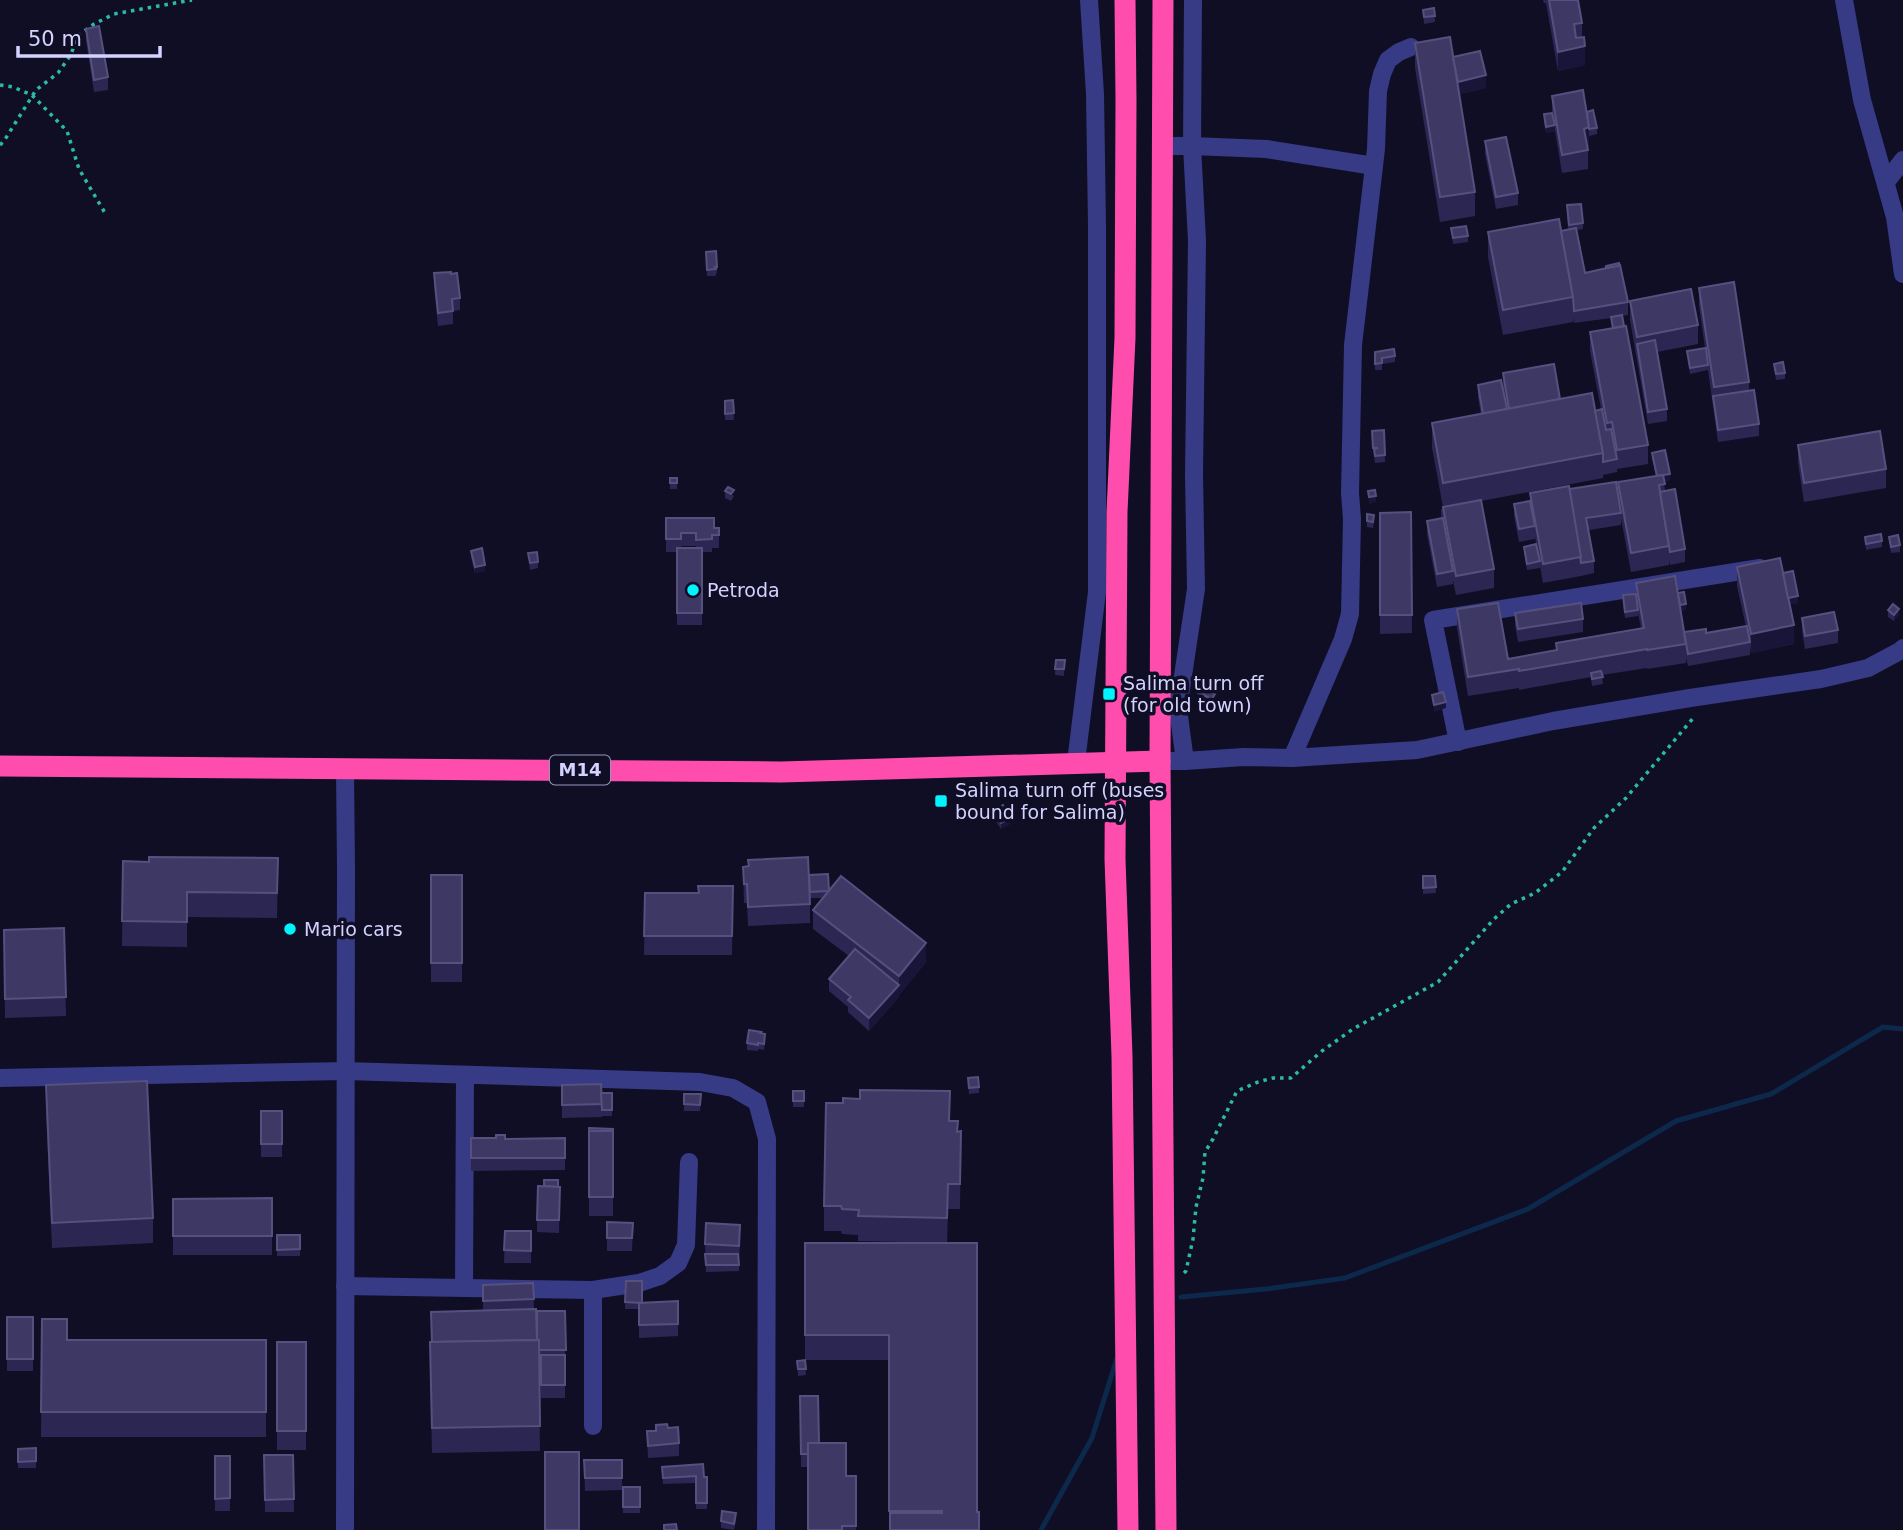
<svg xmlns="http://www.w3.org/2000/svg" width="1903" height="1530" font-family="'DejaVu Sans',sans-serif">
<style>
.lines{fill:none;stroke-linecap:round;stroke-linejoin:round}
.stream{stroke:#0c284b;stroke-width:5}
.path{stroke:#2bb9a8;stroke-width:3.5;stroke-dasharray:3.5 5;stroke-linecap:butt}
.minor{stroke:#373a85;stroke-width:18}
.highway{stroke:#ff4dae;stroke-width:21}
.wall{fill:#2c2653;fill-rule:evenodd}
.shaded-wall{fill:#191539}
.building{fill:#3e3865;stroke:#55507e;stroke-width:2}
.poi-dot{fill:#00f4fd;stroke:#100e25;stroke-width:2.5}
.labels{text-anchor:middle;stroke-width:7;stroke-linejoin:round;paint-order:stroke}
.shield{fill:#100e25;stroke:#9997be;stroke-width:2}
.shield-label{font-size:18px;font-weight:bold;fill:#d4d2ff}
.poi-label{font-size:19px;fill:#d4d2ff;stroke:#100e25;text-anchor:start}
</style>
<rect width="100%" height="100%" fill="#100e25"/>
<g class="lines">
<!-- stream -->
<g class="stream">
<path d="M1181 1297 1266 1289 1345 1278 1528 1209 1676 1121 1771 1094 1883 1027 1903 1029"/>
<path d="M1041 1530 1092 1438 1117 1358"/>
</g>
<!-- path -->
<g class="path">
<path d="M0 85 13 87 32 95 67 131 79 169 105 213"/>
<path d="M0 145 4 141 36 90 58 73 70 56 79 35 94 24 114 14 192 0"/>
<path d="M1184 1273 1186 1271 1193 1239 1196 1207 1203 1178 1205 1152 1213 1139 1237 1091 1258 1082 1273 1078H1291L1322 1051 1353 1029 1438 982 1494 919 1511 904 1535 893 1562 872 1594 828 1626 798 1694 717"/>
</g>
<!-- minor -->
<g class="minor">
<path d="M1844 0 1862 100 1895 217 1903 274"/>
<path d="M1162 146H1192L1266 149 1374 166"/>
<path d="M1886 182 1903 160"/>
<path d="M1458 742 1433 620 1760 568"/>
<path d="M1292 758 1343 639 1350 614 1352 519 1350 493 1353 345 1376 149 1378 91 1382 74 1388 60 1399 52 1411 47"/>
<path d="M1160 761H1185L1243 757 1292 758 1417 750 1553 721 1690 698 1821 679 1868 668 1900 651 1903 648"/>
<path d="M1185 761 1178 709 1196 589 1194 474 1197 241 1192 146 1193 0"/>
<path d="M1076 762 1097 592V225L1095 94 1089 0"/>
<path d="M345 770 346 867 345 1530"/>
<path d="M0 1078 345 1071 700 1082 733 1088 757 1102 767 1139 766 1530"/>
<path d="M345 1286 593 1290 639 1283 660 1276 678 1263 686 1245 689 1162"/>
<path d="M464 1288 465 1075"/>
<path d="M593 1290V1426"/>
</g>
<!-- highway -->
<g class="highway">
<path d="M1125 0 1126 100 1125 338 1117 512 1115 859 1122 1056 1128 1530"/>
<path d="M1163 0 1160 761 1166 1530"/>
<path d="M0 766 781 772 1160 761"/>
</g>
</g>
<!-- wall -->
<g class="wall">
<path d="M1543 0H1578L1582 23V37L1585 65 1558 71 1546 3H1544Z"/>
<path d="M1434 8 1435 22 1424 24 1423 10Z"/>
<path d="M86 29 108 77V90L94 92 86 41Z"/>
<path d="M1415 43 1453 57 1486 88 1459 94 1475 192V216L1440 222 1415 68Z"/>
<path d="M1552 96 1587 112 1597 128V134L1589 136V146L1588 147V169L1562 173 1555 131 1546 133 1544 121V114L1552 113Z"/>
<path d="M1485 141 1518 193V205L1496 209 1485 154Z"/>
<path d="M1567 205 1583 223V229L1577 230 1585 273 1628 302V315L1622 316 1648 445V464L1617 469V472L1603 475V478L1481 501 1494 569V588L1456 595 1453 580V584L1437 587 1427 534V521L1441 518V509H1443V507L1432 448V423L1481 414 1478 398V385L1503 386V373L1560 399 1595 411 1601 409 1590 351V332L1612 328 1611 318 1574 323 1573 318V322L1503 335 1488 257V232L1561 231 1568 230Z"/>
<path d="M1451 228 1468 236V242L1453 244Z"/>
<path d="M716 251 717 273H716V276H707L706 258Z"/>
<path d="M434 273 460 298V310L453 311V324L438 326 434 286Z"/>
<path d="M1699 288 1749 382V390L1759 424V436L1718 442 1708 370 1690 374 1687 351 1705 348 1699 306Z"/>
<path d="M1630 301 1698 325V344L1657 352 1667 409V421L1648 424 1630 320Z"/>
<path d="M1375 352 1395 356V362L1382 364V370H1375Z"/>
<path d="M1774 364 1785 373V379L1776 380Z"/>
<path d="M733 400 734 420H725V401Z"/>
<path d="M1384 430 1385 462 1375 463 1372 438Z"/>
<path d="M1798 445 1886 469V488L1804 502 1798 463Z"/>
<path d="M1652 453 1670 480 1664 481 1665 491 1685 549V562L1670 565 1669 560V565L1631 572 1621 518V525L1589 530 1594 561V573L1581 576V573V576L1543 583 1540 566V568L1527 570 1524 553V547L1536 544 1535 536V539L1519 542 1514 516V504H1530V493L1569 489 1618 495V482L1656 476 1652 459Z"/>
<rect x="670" y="478" width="7" height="11"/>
<path d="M725 491 734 496 731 501 725 498Z"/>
<path d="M1411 512 1412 633 1380 634V513Z"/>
<path d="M666 518 714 528H719V548H712V552H702V625H677V552H666ZM681 546H696V548H681Z"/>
<path d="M1367 521 1374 522 1373 528 1367 527Z"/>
<path d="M1865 537 1882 541V547L1866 550Z"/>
<path d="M1889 537 1900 545V552L1891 553Z"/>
<path d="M471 551 485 571 475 573 471 557Z"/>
<path d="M528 553 538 562V568L530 570Z"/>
<path d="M1737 567 1783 573 1798 603 1790 604 1794 644 1751 653 1750 646V655L1688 666 1686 658V663L1647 669V668L1602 675 1603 684 1592 686 1591 677 1519 690V688L1468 696 1457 628V609L1508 659 1556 651V643L1641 628 1638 613V616L1625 618 1623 602V595L1636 598V583L1678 593 1686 610 1681 611 1684 632 1706 633 1746 627 1737 586Z"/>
<path d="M1888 610 1899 615 1894 621 1888 617Z"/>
<path d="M1515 613 1583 619V632L1518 642 1515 625Z"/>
<path d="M1802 618 1838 630V643L1805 649 1802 631Z"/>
<path d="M1056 660H1065L1064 676 1055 675Z"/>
<path d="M1198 693 1215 700 1212 706 1198 700Z"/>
<path d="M993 810 1010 824 1001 829 993 817Z"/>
<path d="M278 858 277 918 187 917V947L122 946 123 861 149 862Z"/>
<path d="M743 867 809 875 829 892 926 962 899 995V997L869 1031 848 1012V1007L829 991V979L849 956 813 929V910L824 898H810V923L748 926 747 903H744Z"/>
<rect x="431" y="875" width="31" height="107"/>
<path d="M1423 876H1435L1436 893 1423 894Z"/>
<path d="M733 886 732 955H644L645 893H699Z"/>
<path d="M64 928 66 1016 5 1018 4 930Z"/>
<path d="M760 1033 765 1040 764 1050 758 1049V1051L747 1050V1043Z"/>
<path d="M968 1078 979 1087V1093L969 1094Z"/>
<path d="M46 1085 153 1218V1243L52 1248 46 1110Z"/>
<path d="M562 1085 601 1096 612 1093V1116H602V1115V1117L562 1118Z"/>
<rect x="793" y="1091" width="11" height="16"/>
<path d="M684 1094H701L700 1111H684Z"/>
<rect x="261" y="1111" width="21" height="46"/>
<path d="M950 1121 958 1132 961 1131 960 1209H948L947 1243 858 1241V1235L842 1234 841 1231H824V1206Z"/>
<path d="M589 1128 613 1129V1216H589Z"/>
<path d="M471 1138H496L505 1139 565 1138V1170L471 1171Z"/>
<path d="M538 1186 560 1187 559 1233 537 1232Z"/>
<path d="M272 1198V1255H173V1199Z"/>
<path d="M607 1222 633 1223 632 1251H607Z"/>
<path d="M505 1231H531V1263H504Z"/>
<rect x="277" y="1235" width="23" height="21"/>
<path d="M740 1238 739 1271 706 1272 705 1244Z"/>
<path d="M805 1243H977V1512L979 1530H889V1360H805Z"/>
<path d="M626 1281 642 1303 678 1301V1336L639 1338V1309H625Z"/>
<path d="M533 1283 534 1309 537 1340 565 1311V1398H541V1363H539L540 1451 432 1453 430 1367 432 1342 483 1310V1285Z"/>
<rect x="7" y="1317" width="26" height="54"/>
<path d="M42 1319 67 1340H266V1437H41Z"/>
<rect x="277" y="1342" width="29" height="108"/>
<path d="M805 1360 806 1375 798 1376 797 1361Z"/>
<path d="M800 1396 819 1443 846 1476H856V1530H808V1467H801Z"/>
<path d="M656 1425 668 1428 679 1443V1456L648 1458 647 1431H656Z"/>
<path d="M36 1448V1468H18V1449Z"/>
<path d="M264 1455H293L294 1512H265Z"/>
<rect x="215" y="1456" width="15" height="55"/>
<path d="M584 1460H622V1490L585 1491Z"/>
<path d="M662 1467 704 1477H707V1509H696V1483L663 1484Z"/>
<rect x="623" y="1487" width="17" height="26"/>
<path d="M736 1520 734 1530 721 1528V1521Z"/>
</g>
<!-- shaded-wall -->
<g class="shaded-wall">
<path d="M1585 46V65L1558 71V52Z"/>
<path d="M1486 75V88L1458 94V82Z"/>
<path d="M1555 125V131L1546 133V127Z"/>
<path d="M1589 127V146L1584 147V129Z"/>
<path d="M1670 474V480L1657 483V477Z"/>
<path d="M1376 496V502L1369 504V497Z"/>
<path d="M485 565V571L475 573V567Z"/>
<path d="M1798 596V603L1787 605V599Z"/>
<path d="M1686 604V610L1679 612V605Z"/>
<path d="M1899 609V615L1894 621V615Z"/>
<path d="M1794 625V644L1751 653V634Z"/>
<path d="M1446 702V708L1434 712V705Z"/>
<path d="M1010 818V824L1001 829V823Z"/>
<path d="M926 943V962L899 995V976Z"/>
<path d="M899 985V997L869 1031V1018Z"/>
</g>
<!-- building -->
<g class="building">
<path d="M1549 0H1578L1582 23 1574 24 1576 38 1584 37 1585 46 1558 52Z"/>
<path d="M1434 8 1435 16 1424 17 1423 10Z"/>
<path d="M99 26 108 77 94 80 86 29Z"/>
<path d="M1450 37 1475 192 1440 197 1415 43Z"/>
<path d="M1480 51 1486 75 1458 82 1453 57Z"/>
<path d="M1583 90 1589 127 1584 129 1588 150 1562 155 1552 96Z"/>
<path d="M1593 110 1597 128 1589 129 1587 112Z"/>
<path d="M1552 113 1555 125 1546 127 1544 114Z"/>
<path d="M1506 137 1518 193 1496 197 1485 141Z"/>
<path d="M1581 204 1583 223 1569 225 1567 205Z"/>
<path d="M1559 219 1573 297 1503 310 1488 232Z"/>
<path d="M1466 226 1468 236 1453 238 1451 228Z"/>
<path d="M1576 228 1585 273 1620 265 1628 302 1574 311 1573 297 1561 231Z"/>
<path d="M716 251 717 267H715L716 269 707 270 706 252Z"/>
<path d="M1619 263V266L1606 268V266Z"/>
<path d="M451 272V274L457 273 460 298 452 299 453 311 438 313 434 273Z"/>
<path d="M1734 282 1749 382 1714 387 1699 288Z"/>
<path d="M1691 289 1698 325 1637 337 1630 301Z"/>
<path d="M1622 315 1624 326 1613 328 1611 317Z"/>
<path d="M1626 326 1648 445 1617 450 1612 422 1607 423 1590 332Z"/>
<path d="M1655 340 1667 409 1648 412 1637 344Z"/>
<path d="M1706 348 1708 365 1690 368 1687 351Z"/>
<path d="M1394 349 1395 356 1382 358V363L1375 364V352Z"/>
<path d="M1783 362 1785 373 1776 374 1774 364Z"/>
<path d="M1554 364 1560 399 1509 409 1503 373Z"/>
<path d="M1501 380 1507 409 1483 414 1478 385Z"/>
<path d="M1754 390 1759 424 1718 430 1713 396Z"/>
<path d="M1592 393 1603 453 1443 483 1432 423Z"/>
<path d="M733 400 734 413 725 414V401Z"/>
<path d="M1602 409 1606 430 1611 429 1617 459 1603 462V453L1595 411Z"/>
<path d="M1384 430 1385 455 1375 456 1374 449 1378 448H1373L1372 431Z"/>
<path d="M1880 431 1886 469 1804 483 1798 445Z"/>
<path d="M1665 450 1670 474 1657 476 1652 453Z"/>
<path d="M1663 475 1665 484 1659 485 1669 546 1631 553 1618 482Z"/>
<rect x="670" y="478" width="7" height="5"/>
<path d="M1616 482 1621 513 1586 518 1594 561 1581 563 1569 489Z"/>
<path d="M1569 486 1581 557 1543 564 1530 493Z"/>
<path d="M728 487 734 490 731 494 725 491Z"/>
<path d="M1675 489 1685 549 1670 552 1660 492Z"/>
<path d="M1375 490 1376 496 1369 497 1368 491Z"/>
<path d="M1481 500 1494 569 1456 576 1443 507Z"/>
<path d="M1530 501 1535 526 1519 529 1514 504Z"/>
<path d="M1411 512 1412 615H1380V513Z"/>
<path d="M1367 514 1374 515 1373 522 1367 521Z"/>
<path d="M666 518H714V528H719V535H712V539L696 540V533H681V539H666Z"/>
<path d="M1443 518 1453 571 1437 574 1427 521Z"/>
<path d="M1881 534 1882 541 1866 544 1865 537Z"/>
<path d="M1898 535 1900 545 1891 547 1889 537Z"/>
<path d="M1536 544 1540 561 1527 564 1524 547Z"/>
<path d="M482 548 485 565 475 567 471 551Z"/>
<rect x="677" y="548" width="25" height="65"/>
<path d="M537 552 538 562 530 563 528 553Z"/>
<path d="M1780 558 1794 625 1751 634 1737 567Z"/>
<path d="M1793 571 1798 596 1788 598 1783 573Z"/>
<path d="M1675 576 1686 644 1647 650V649L1519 671V669L1468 677 1457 609 1498 603 1508 659 1557 650 1556 643 1644 628 1636 583Z"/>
<path d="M1684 592 1686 604 1680 605 1678 593Z"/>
<path d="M1636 594 1638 610 1625 612 1623 595Z"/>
<path d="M1581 603 1583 619 1518 629 1515 613Z"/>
<path d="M1893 604 1899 609 1894 615 1888 610Z"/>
<path d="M1834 612 1838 630 1805 636 1802 618Z"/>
<path d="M1747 626 1750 642 1688 654 1684 632 1706 629V633Z"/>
<path d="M1056 660H1065L1064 669H1055Z"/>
<path d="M1601 671 1603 677 1592 679 1591 673Z"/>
<path d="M1201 687 1215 694 1212 699 1198 693Z"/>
<path d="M1443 692 1446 702 1434 705 1432 695Z"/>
<path d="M1003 805 1010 818 1001 823 993 810Z"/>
<path d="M149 857 278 858 277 893 187 892V922L122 921 123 861 149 862Z"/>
<path d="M808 857 810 904 748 907 747 884H744L743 867 749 866 748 860Z"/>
<path d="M828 874 829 891 810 892 809 875Z"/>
<rect x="431" y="875" width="31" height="88"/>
<path d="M841 876 926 943 899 976 813 910Z"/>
<path d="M1423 876H1435L1436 887 1423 888Z"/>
<path d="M698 886H733L732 936H644L645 893H699Z"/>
<path d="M64 928 66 997 5 999 4 930Z"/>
<path d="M855 949 899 985 869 1018 848 1000 851 997 829 979Z"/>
<path d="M749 1030 761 1032 760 1033 765 1034 764 1044 758 1043V1045L747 1043Z"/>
<path d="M978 1077 979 1087 969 1088 968 1078Z"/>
<path d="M147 1081 153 1218 52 1223 46 1085Z"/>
<path d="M601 1084 602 1104 562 1105V1085Z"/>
<path d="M860 1090 950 1091 949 1121H958L957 1132 961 1131 960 1184H948L947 1218 858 1216 859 1210 842 1209 841 1206H824L826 1103H843V1098L860 1099Z"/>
<rect x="793" y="1091" width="11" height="10"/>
<path d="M601 1093H612V1110H602Z"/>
<path d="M684 1094H701L700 1105 684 1104Z"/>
<rect x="261" y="1111" width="21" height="33"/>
<path d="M589 1128 613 1129V1143V1131H589Z"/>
<rect x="589" y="1131" width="24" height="66"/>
<path d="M496 1135H505V1139L565 1138V1158H471V1138H496Z"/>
<path d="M544 1180H558V1187L544 1186Z"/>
<path d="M538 1186 560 1187 559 1220H537Z"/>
<path d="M272 1198V1236H173V1199Z"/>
<path d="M607 1222 633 1223 632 1238H607Z"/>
<path d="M706 1223 740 1225 739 1246 705 1244Z"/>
<path d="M505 1231H531V1251L504 1250Z"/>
<path d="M277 1235H300V1249L277 1250Z"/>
<path d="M805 1243H977V1512H979V1530H890V1513H942V1511H889V1335H805Z"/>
<path d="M705 1254H738L739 1265H706Z"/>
<path d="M626 1281H642V1303L625 1302Z"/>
<path d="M533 1283 534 1299 483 1301V1285Z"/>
<path d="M678 1301V1324L639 1325V1303Z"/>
<path d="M536 1309 537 1340 432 1342 431 1312Z"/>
<path d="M537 1311H565L566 1350H539V1340H537Z"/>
<rect x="7" y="1317" width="26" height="42"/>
<path d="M42 1319H67V1340H266V1412H41Z"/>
<path d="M539 1340 540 1426 432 1428 430 1342Z"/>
<rect x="277" y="1342" width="29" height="89"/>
<rect x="541" y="1355" width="24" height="30"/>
<path d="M805 1360 806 1369H798L797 1361Z"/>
<path d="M800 1396H818L819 1443H808V1454H801Z"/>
<path d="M667 1424 668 1428 678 1427 679 1443 648 1446 647 1431H656V1425Z"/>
<path d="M808 1443H846V1476H856V1526H842V1530H808Z"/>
<path d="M36 1448V1461L18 1462V1449Z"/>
<rect x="545" y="1452" width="34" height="78"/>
<path d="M264 1455H293L294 1499 265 1500Z"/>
<path d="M215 1456H230V1498L215 1499Z"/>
<path d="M584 1460H622V1478H585Z"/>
<path d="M703 1464 704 1477H707V1503H696V1476L663 1478 662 1467Z"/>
<rect x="623" y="1487" width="17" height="20"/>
<path d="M722 1511 736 1513 734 1524 721 1521Z"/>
<path d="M676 1524 677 1530H664V1525Z"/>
</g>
<!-- markers -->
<g class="poi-dot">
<circle cx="693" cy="590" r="7"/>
<rect x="1102" y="687" width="14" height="14" rx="3.5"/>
<rect x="934" y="794" width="14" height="14" rx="3.5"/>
<circle cx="290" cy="929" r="7"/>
</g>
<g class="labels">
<!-- shield labels -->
<rect class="shield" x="550" y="755.5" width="60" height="29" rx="5"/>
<g class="shield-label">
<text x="580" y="776">M14</text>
</g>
<!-- poi labels -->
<g class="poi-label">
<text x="707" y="597">Petroda</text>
<text x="1123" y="690">Salima turn off<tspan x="1123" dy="22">(for old town)</tspan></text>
<text x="955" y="797">Salima turn off (buses<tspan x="955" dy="22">bound for Salima)</tspan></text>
<text x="304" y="936">Mario cars</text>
</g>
</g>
<!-- scale -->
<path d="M18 46v10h142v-10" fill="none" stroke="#d4d2ff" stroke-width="3.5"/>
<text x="28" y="46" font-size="21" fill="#d4d2ff" stroke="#100e25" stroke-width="5" paint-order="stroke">50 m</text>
</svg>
